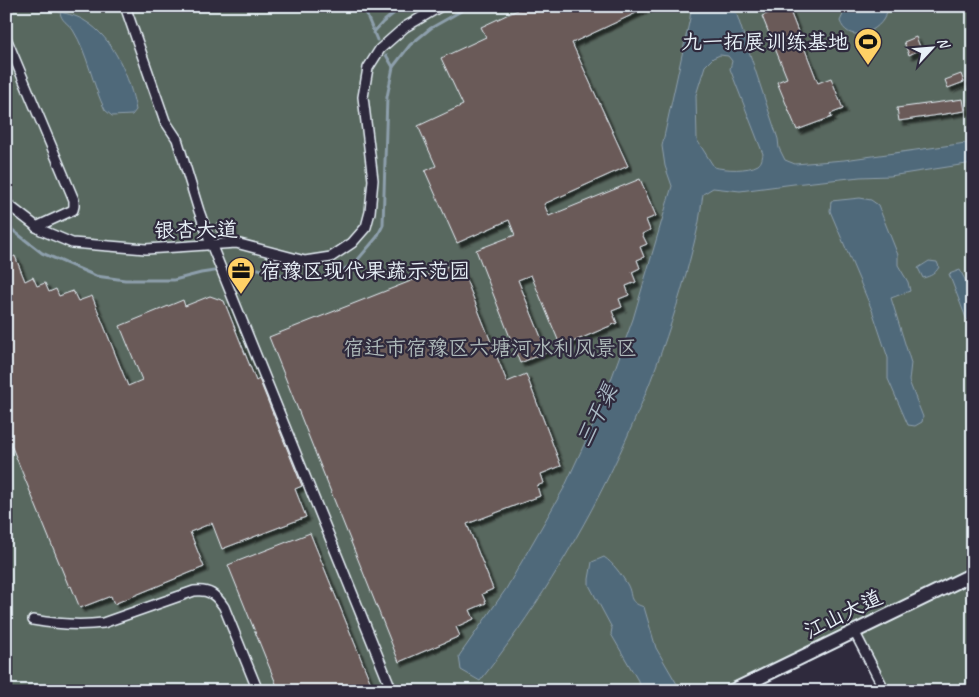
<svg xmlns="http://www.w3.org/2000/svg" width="979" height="697" font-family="Caveat,'LXGW WenKai TC',sans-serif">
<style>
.green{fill:#58675e;stroke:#a0acab}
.water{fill:#50697a;stroke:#8d9fac;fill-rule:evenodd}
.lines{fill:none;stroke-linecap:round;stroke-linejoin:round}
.stream{stroke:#8d9fac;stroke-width:3}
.building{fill:#6a5a58;stroke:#e8f1f8;filter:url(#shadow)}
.street-casing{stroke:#e8f1f8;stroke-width:12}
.secondary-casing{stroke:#e8f1f8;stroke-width:16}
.street{stroke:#2f2a3d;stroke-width:9}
.secondary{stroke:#2f2a3d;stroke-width:12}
.labels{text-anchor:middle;stroke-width:4.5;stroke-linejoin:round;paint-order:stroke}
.poi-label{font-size:21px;fill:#e8f1f8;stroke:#2f2a3d;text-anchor:end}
.street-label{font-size:21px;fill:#e8f1f8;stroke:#2f2a3d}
.park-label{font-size:21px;fill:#aebaba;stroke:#2f2a3d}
.water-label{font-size:22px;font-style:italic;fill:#abbbc6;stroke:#2f2a3d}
</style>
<defs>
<filter id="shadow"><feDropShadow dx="4" dy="4" stdDeviation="1" flood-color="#0009"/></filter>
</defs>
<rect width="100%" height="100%" fill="#2f2a3d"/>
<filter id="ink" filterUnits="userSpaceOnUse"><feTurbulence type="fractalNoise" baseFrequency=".02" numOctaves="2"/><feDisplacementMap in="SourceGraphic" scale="10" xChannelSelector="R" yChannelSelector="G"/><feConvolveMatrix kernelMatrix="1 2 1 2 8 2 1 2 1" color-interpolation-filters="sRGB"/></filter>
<g filter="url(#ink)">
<!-- green -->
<path class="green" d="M6 6H973V691H882L850 626 717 691H6Z"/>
<!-- water -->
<g class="water">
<path d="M691 6H734L778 139 779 148 785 160 795 164 844 160 973 142V163L890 176 860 177 794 184 740 191 713 188 703 194C701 206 700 219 697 231 659 393 583 550 480 681L461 670 459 656 506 589 564 488 600 410 633 319 672 186 665 166 662 146 690 18ZM720 55 728 56 732 61 730 69 763 154C762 158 762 162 758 165 748 171 725 170 714 167L697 140 696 95 705 66 713 58Z"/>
<path d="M844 6H891C887 11 886 15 883 20 873 35 847 42 840 21L845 10Z"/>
<path d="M60 12C68 14 78 16 85 21 114 38 130 78 136 110L132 115 112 116 105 110C92 84 88 54 73 30 68 23 61 21 60 12Z"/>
<path d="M860 198 871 200 878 205 898 255V265L908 282 910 291 891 298 911 363 909 381 923 417 922 422 915 426 908 425 888 379V358L872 310 830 211 831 201Z"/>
<path d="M929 261 937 262 939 267C935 274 931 276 923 278L918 268Z"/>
<path d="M960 270 973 295V318L969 321 966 318 949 274Z"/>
<path d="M604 557C613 563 621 574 627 584 634 596 626 601 644 607L656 648 681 691H644L611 634 612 628 589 585V579L592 562Z"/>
</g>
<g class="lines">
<!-- stream -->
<g class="stream">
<path d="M363 6 377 40"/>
<path d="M373 33 383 22 403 6"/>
<path d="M386 55 393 67"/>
<path d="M6 225 42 253 96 276 125 280H174L201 273 247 266 285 276 315 279 335 274 355 263 377 237 383 225 387 97 393 67 410 45 431 28 470 6"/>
</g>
</g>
<!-- building -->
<g class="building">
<path d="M526 6H651L572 43 628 166 544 204 549 216 640 179 656 216 646 220 650 230 642 234 647 244 640 247 644 257 637 260 640 268 632 272 636 282 626 286 629 295 619 299 622 307 612 311 617 323 561 347 531 275 518 280 547 352 520 363 476 250 515 235 509 220 457 243 425 171 436 166 418 126 463 105 441 58 486 37 481 27Z"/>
<path d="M778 6H788L818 83 831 78 843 109 830 114 832 117 797 130 777 82 787 78 762 16 779 9Z"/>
<path d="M916 37 921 49 909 55 904 42Z"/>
<path d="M961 74 964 82 948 88 945 80Z"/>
<path d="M963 99 965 111 899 121 897 108Z"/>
<path d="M217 224 233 227 232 235 216 232Z"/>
<path d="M15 256 25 281 33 277 37 286 45 283 49 292 56 289 59 296 73 291 78 301 92 296 128 386 142 380 120 326 183 300 185 306 210 296 224 301 256 381 259 379 302 486 295 489 306 517 222 549 212 523 190 532 204 567 114 604 111 596 80 608 71 586 69 587 7 435 11 434 6 423V259Z"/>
<path d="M459 262 507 382 526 374 561 466 541 474 544 483 537 486 540 496 467 524 493 589 482 594 486 603 470 610 474 619 456 627 460 636 399 662 269 337Z"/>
<path d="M310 533 374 691H279L228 565Z"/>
</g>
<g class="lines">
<defs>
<g id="street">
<path d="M125 6 165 121 177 139 199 211 211 244 392 691"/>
<path d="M6 38 74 200V206L73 210 36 227"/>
<path d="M6 203 41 230 72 243 146 249 236 243 305 261 331 257 352 243 366 227 370 212 373 180 363 97 368 68 380 49 405 27 441 6"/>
<path d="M33 620C56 624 79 626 103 623L194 591C209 589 216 595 224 607L258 691"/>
<path d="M854 631 885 691"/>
</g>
<path id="secondary" d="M732 691 973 574"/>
</defs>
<!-- street casing -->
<use href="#street" class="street-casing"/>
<!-- secondary casing -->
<use href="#secondary" class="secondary-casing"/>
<!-- street -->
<use href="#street" class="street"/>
<!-- secondary -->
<use href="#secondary" class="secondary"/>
</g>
</g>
<!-- icons -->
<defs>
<symbol id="stadium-pin" viewBox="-11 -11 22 30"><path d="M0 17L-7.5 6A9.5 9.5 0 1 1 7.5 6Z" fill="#ffd166" stroke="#2f2a3d"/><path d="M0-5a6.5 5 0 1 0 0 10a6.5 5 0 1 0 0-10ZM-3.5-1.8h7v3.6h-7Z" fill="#111"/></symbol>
<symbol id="office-pin" viewBox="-11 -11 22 30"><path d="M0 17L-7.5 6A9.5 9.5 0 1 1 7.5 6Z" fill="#ffd166" stroke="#2f2a3d"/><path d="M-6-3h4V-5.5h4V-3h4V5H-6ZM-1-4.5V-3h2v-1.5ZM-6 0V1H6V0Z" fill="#111"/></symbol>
</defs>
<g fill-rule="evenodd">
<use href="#stadium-pin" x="852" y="26" width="32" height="43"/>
<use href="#office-pin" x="225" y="255" width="32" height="43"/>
</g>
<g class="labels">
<!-- poi labels -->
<g class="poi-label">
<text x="849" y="49">九一拓展训练基地</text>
<text x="260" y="278" text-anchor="start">宿豫区现代果蔬示范园</text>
</g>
<!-- street labels -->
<g class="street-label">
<text transform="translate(196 230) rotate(-1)" y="7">银杏大道</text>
<text transform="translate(843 614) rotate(-26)" y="7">江山大道</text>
</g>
<!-- park labels -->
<g class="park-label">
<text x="490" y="355">宿迁市宿豫区六塘河水利风景区</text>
</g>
<!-- water labels -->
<g class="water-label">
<text transform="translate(596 415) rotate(-63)" y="8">三干渠</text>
</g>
</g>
<!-- margin -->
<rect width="979" height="697" fill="none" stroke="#2f2a3d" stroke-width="25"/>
<rect x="12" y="12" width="954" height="672" fill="none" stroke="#e8f1f8" stroke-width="2" filter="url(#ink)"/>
<!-- north arrow -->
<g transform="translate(932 48) rotate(64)" stroke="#2f2a3d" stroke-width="4" paint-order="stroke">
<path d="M0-4L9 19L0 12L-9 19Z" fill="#e8f1f8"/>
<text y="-8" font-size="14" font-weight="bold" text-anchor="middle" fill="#e8f1f8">N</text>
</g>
</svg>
